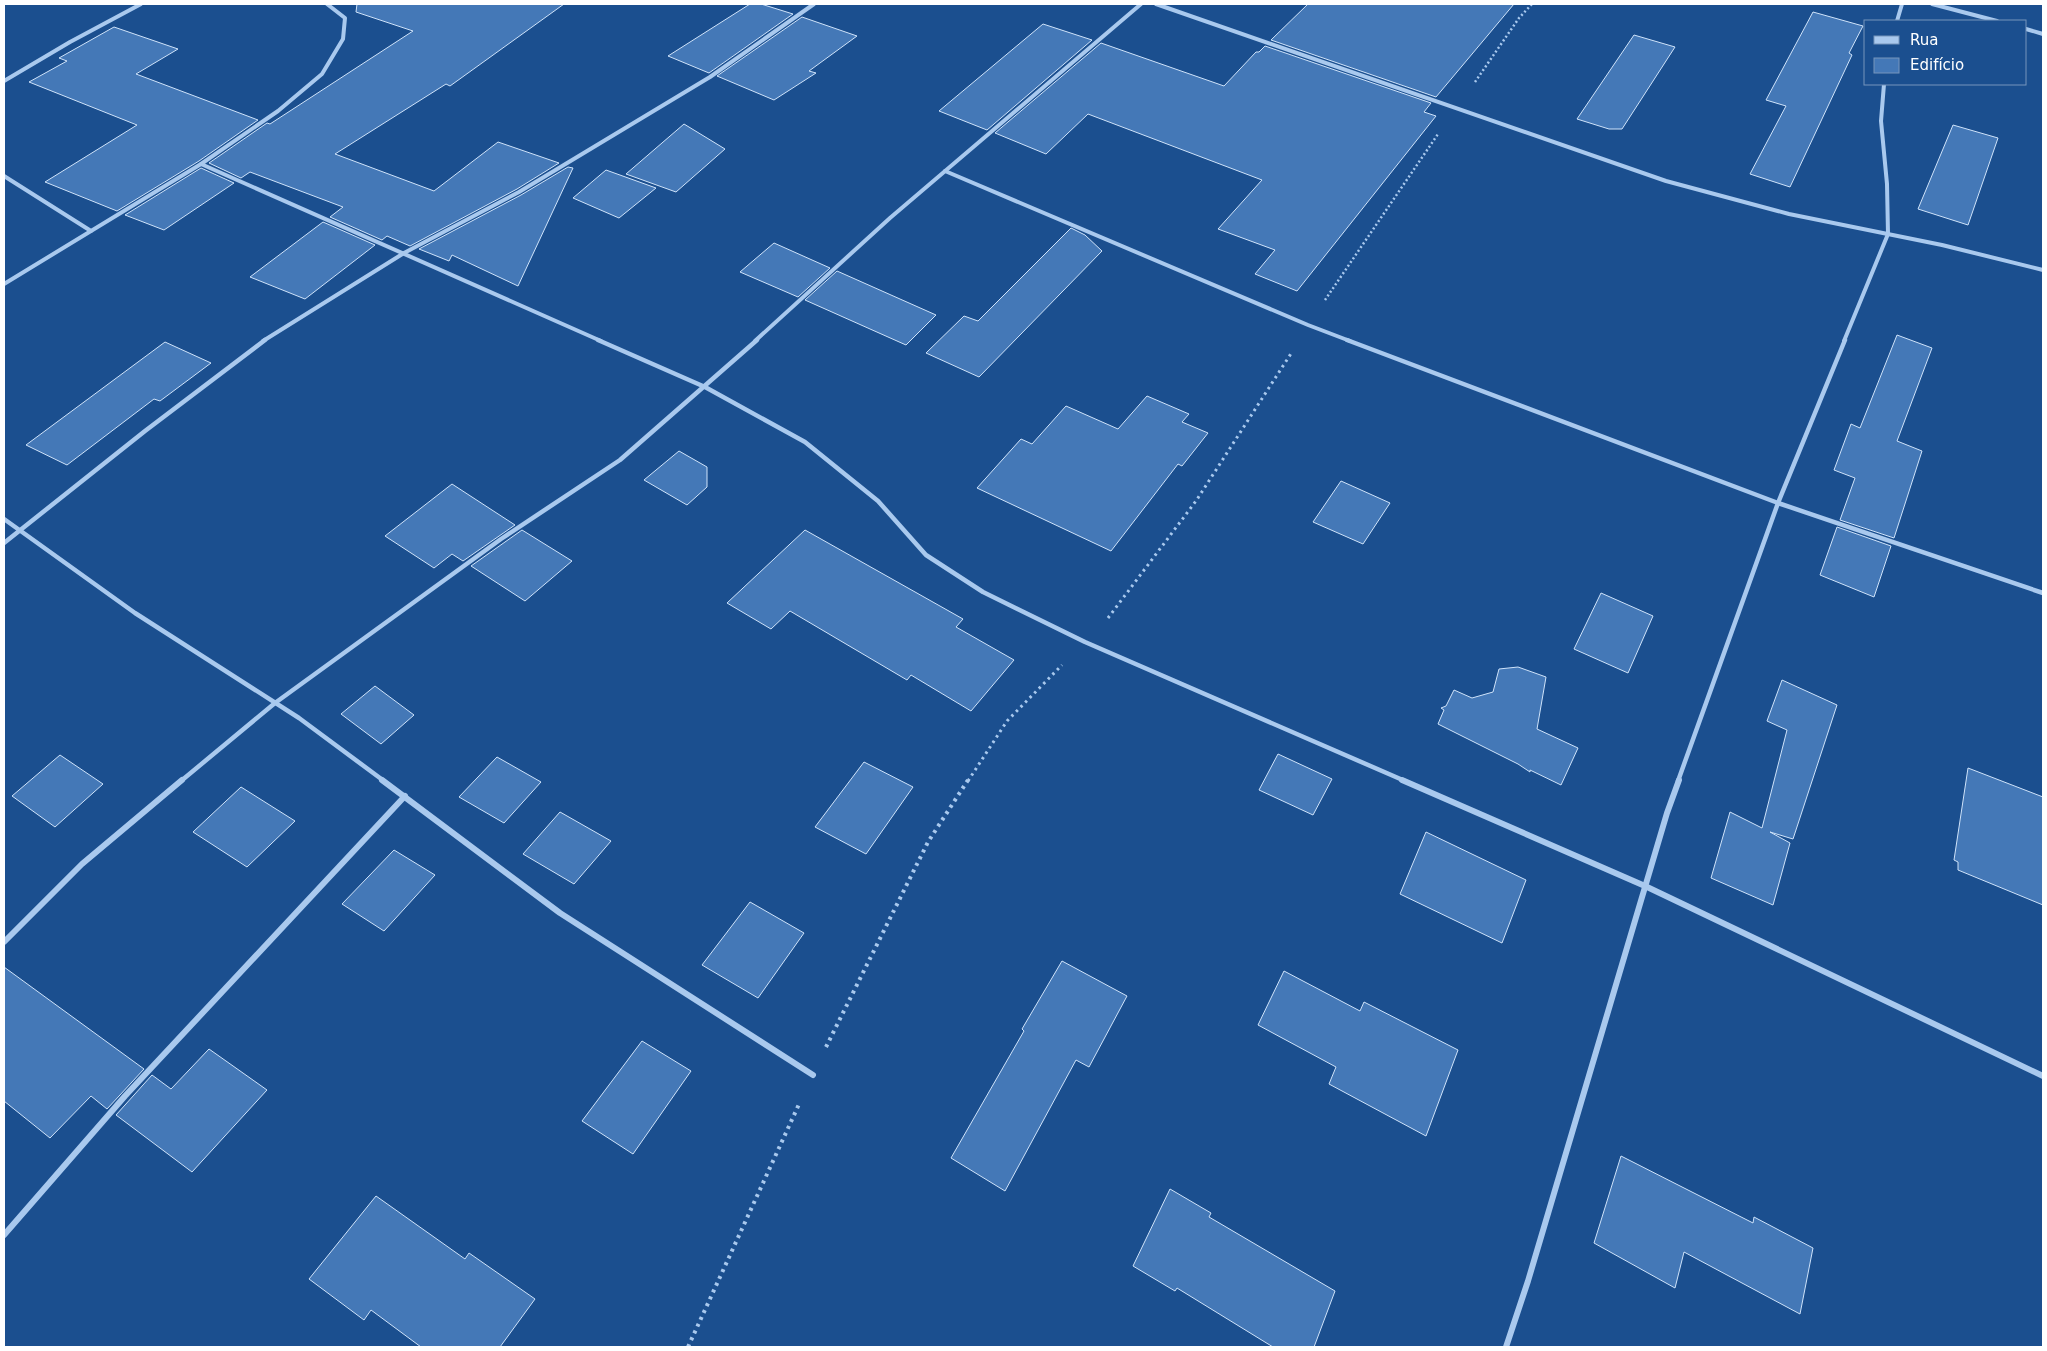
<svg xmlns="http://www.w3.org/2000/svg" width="2047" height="1351" font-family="'DejaVu Sans',sans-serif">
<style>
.building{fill:#4478b7;stroke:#cfe3fa}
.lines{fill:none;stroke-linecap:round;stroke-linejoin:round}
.path-far2{stroke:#a9c9ee;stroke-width:2.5;stroke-dasharray:2 2.5;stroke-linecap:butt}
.path-far1{stroke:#a9c9ee;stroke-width:3;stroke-dasharray:2.5 4;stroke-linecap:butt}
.path{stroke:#a9c9ee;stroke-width:4;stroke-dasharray:3 4.5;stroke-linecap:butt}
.street-far2{stroke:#a9c9ee;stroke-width:4}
.street-far1{stroke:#a9c9ee;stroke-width:4.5}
.street{stroke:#a9c9ee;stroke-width:6}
</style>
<rect width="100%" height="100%" fill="#1b4f8f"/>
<!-- building -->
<g class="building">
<path d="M357 4H564L450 86 446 84 335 154 434 191 498 142 559 163 517 189 410 246 387 236 382 240 330 217 343 207 250 172 241 178 209 163 267 123 270 124 413 31 356 12Z"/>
<path d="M750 4H761L793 14 709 73 668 56Z"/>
<path d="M1308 4H1514L1436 97 1271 40Z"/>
<path d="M1813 12 1863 26 1849 53 1852 55 1790 187 1750 174 1786 106 1766 100Z"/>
<path d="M802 17 857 36 809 71 816 73 774 100 717 76Z"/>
<path d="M1043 24 1092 40 987 130 939 111Z"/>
<path d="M114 27 178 49 136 74 258 120 199 161 117 211 45 182 137 125 29 82 67 61 59 58Z"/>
<path d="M1634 35 1675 47 1622 129H1609L1577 119Z"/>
<path d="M1101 43 1224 86 1256 52H1259L1265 46 1431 103 1424 112 1436 116 1297 291 1255 274 1275 250 1218 229 1262 180 1088 114 1046 154 995 133Z"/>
<path d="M684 124 725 149 676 192 626 174Z"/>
<path d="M1953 125 1998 138 1968 225 1918 209Z"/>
<path d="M568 167 573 168 518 286 452 255 449 261 419 249 521 195Z"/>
<path d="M201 168 234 183 164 230 125 215Z"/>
<path d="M606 170 656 188 619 218 573 198Z"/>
<path d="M323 222 375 245 305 299 250 277Z"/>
<path d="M1071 228 1085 235 1102 251 979 377 926 353 964 316 978 321Z"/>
<path d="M774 243 830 268 798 297 740 272Z"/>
<path d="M837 271 936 315 906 345 805 300Z"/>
<path d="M1897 335 1932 348 1897 441 1922 451 1894 538 1840 520 1855 478 1834 470 1851 424 1860 428Z"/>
<path d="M165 342 211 363 160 401 154 399 67 465 26 445Z"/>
<path d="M1147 396 1189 414 1182 422 1208 433 1182 466 1178 464 1111 551 977 488 1021 439 1032 444 1066 406 1118 429Z"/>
<path d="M679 451 707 467V487L687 505 644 480Z"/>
<path d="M1341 481 1390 503 1363 544 1313 522Z"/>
<path d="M452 484 515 525 463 561 452 554 434 568 385 536Z"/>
<path d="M1837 527 1891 546 1874 597 1820 575Z"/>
<path d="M522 530 572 561 525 601 471 566Z"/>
<path d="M805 530 963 619 956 627 1014 660 971 711 911 675 907 680 790 611 771 629 727 603Z"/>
<path d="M1601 593 1653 616 1628 673 1574 649Z"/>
<path d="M1518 667 1546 677 1537 729 1578 748 1561 785 1530 770V772L1518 764 1438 724 1444 710 1441 708 1446 706 1454 690 1472 698 1493 692 1499 669Z"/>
<path d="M1782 680 1837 705 1793 839 1770 832 1790 843 1773 905 1711 878 1730 812 1762 828 1787 730 1767 721Z"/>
<path d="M375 686 414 715 381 744 341 714Z"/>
<path d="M1278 754 1332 779 1313 815 1259 790Z"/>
<path d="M60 755 103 784 55 827 12 796Z"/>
<path d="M497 757 541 782 504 823 459 797Z"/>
<path d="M864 762 913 787 866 854 815 827Z"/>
<path d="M1968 768 2043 797V905L1958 870V862L1954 860Z"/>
<path d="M241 787 295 821 247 867 193 832Z"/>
<path d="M560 812 611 841 574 884 523 854Z"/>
<path d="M1426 832 1526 880 1502 943 1400 894Z"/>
<path d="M394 850 435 875 384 931 342 904Z"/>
<path d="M750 902 804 933 758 998 702 965Z"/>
<path d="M1062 961 1127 996 1089 1067 1076 1060 1005 1191 951 1158 1024 1031 1022 1029Z"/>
<path d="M4 967 144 1069 107 1109 91 1096 50 1138 4 1101Z"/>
<path d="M1284 971 1360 1011 1364 1002 1458 1050 1426 1136 1329 1084 1336 1067 1258 1025Z"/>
<path d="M642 1041 691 1071 633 1154 582 1121Z"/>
<path d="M209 1049 267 1090 192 1172 116 1115 152 1075 171 1089Z"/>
<path d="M1621 1156 1753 1223 1754 1217 1813 1248 1800 1314 1684 1252 1675 1288 1594 1243Z"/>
<path d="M1170 1189 1211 1213 1209 1217 1335 1291 1314 1347H1273L1177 1288 1175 1291 1133 1266Z"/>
<path d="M376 1196 465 1259 469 1253 535 1299 500 1347H421L371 1310 364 1320 309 1279Z"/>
</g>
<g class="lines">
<!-- path-far2 -->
<g class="path-far2">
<path d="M1475 82 1519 18 1532 4"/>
<path d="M1325 300 1438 134"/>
</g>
<!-- path-far1 -->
<g class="path-far1">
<path d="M1108 618 1196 501 1292 352"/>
<path d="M968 781 1007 721 1062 665"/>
</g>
<!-- path -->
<g class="path">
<path d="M826 1047 928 842 968 780"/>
<path d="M688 1347 800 1102"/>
</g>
<!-- street-far2 -->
<g class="street-far2">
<path d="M1156 4 1666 181 1789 214 1942 245 2043 270"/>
<path d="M1932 4 1997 21"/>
<path d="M1897 21 1902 4"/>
<path d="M2026 29 2043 34"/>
<path d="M4 81 70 42 141 4"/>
<path d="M201 164 601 341"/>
<path d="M945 171 1308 325 1350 341"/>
<path d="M4 176 91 231"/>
<path d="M4 284 201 164 278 111 322 74 343 39 345 18 327 4"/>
<path d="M263 341 404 253 519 192 710 77 814 4"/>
<path d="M755 341 890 218 1141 4"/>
<path d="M1844 341 1888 234 1887 184 1881 121 1884 84"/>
</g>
<!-- street-far1 -->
<g class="street-far1">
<path d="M598 340 705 387 805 442 878 501 926 555 983 592 1085 642 1405 781"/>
<path d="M1347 340 1778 503 2043 593"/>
<path d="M4 519 135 613 299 718 384 781"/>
<path d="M4 543 145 431 265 340"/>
<path d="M181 781 275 703 501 539 620 460 757 340"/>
<path d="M1678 781 1778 503 1845 340"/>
</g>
<!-- street -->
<g class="street">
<path d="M382 780 560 913 813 1075"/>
<path d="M1402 780 1645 886 2043 1076"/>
<path d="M4 942 82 864 182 780"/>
<path d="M4 1235 125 1096 405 796"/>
<path d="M1506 1347 1528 1281 1667 813 1679 780"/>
</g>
</g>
<!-- border -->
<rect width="2047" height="1351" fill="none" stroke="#ffffff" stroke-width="10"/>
<!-- legend -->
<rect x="1864" y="20" width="162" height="65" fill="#1b4f8f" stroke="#7695bc"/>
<rect x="1874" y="36" width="25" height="8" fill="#a9c9ee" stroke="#7695bc"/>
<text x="1910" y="45" font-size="15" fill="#ffffff">Rua</text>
<rect x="1874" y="58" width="25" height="15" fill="#4478b7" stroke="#7695bc"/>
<text x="1910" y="70" font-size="15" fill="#ffffff">Edifício</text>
</svg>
